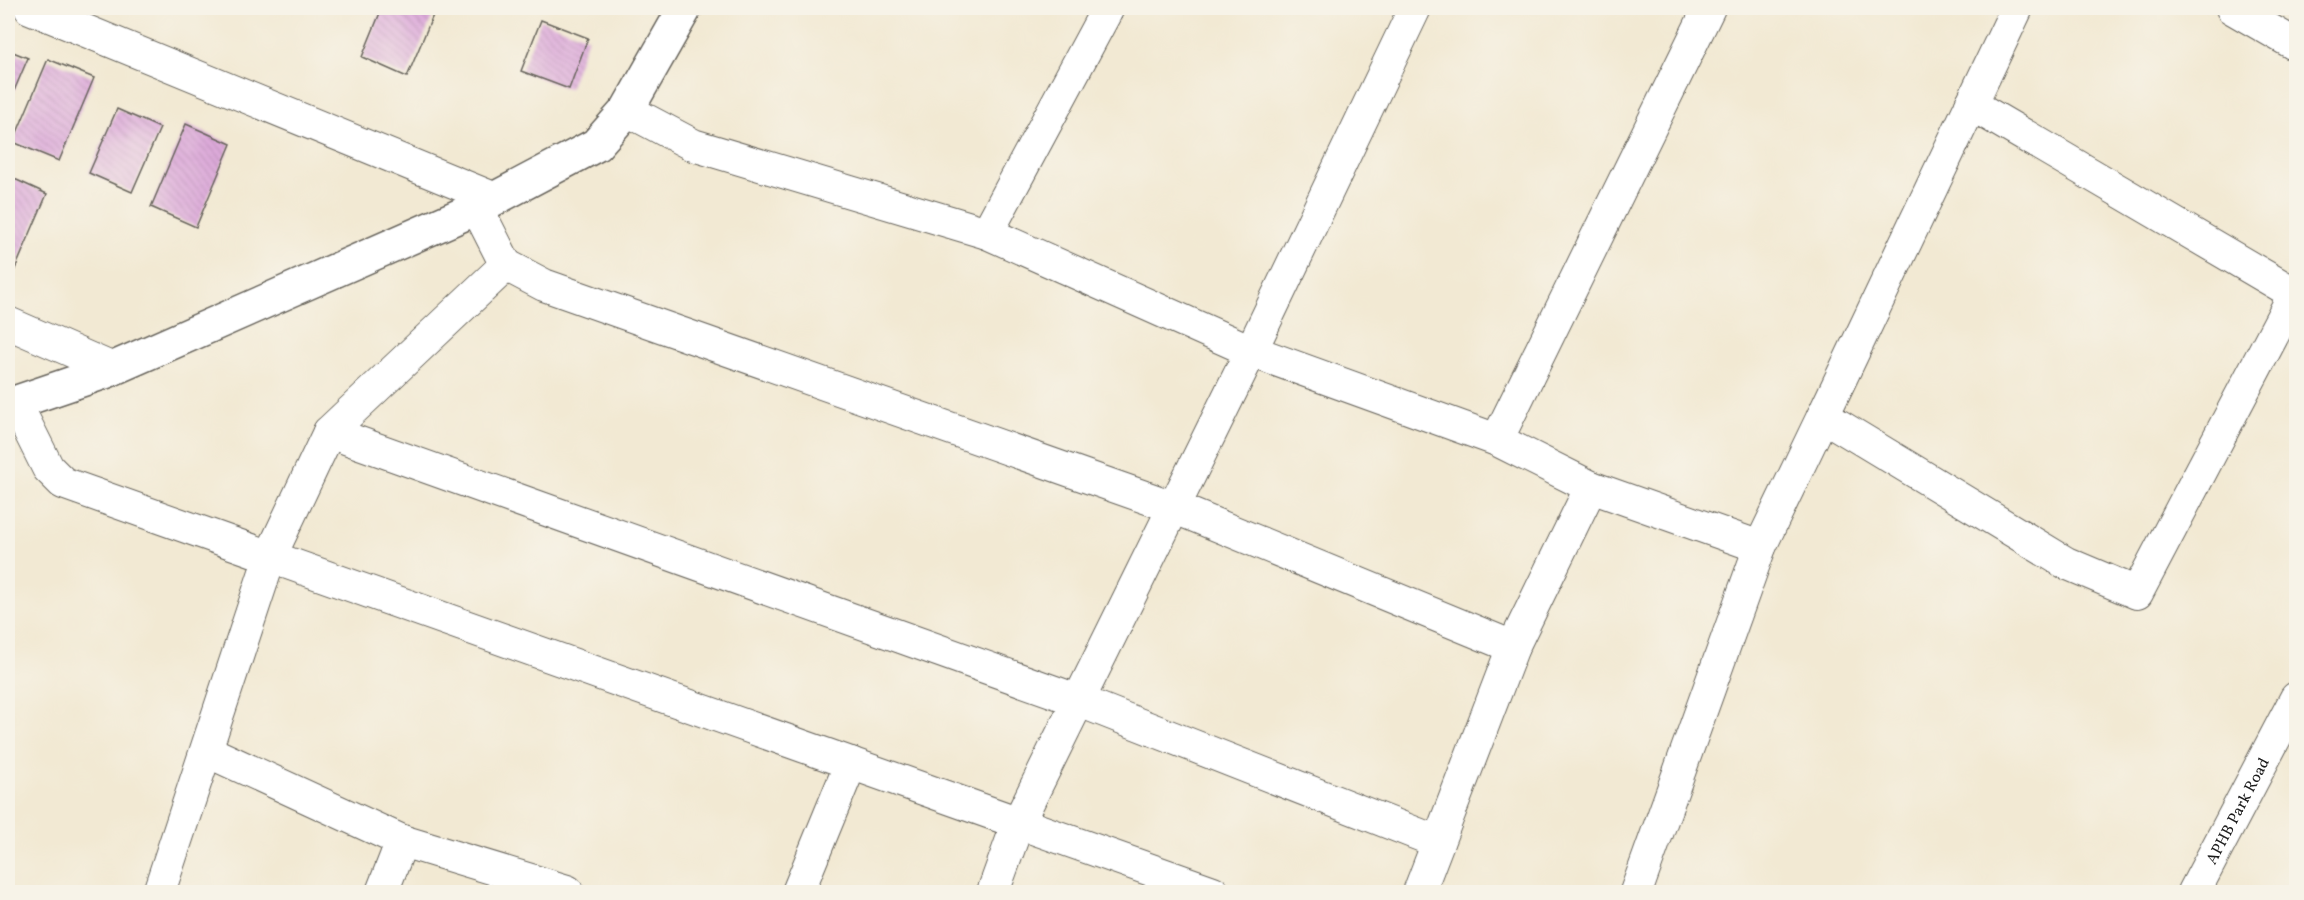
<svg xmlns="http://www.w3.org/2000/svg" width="2304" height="900" font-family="Vollkorn,serif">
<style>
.building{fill:url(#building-back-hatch)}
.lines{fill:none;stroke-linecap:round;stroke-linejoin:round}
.minor-casing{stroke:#67645c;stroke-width:34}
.tertiary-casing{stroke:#67645c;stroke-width:36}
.minor{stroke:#fff;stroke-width:32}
.tertiary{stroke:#fff;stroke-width:33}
.labels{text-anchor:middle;stroke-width:6;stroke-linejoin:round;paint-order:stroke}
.street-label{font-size:16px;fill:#1c1c1c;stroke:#f7f3e8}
</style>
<defs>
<pattern id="building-back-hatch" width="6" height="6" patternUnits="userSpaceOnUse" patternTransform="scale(1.5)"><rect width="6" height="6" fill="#ddaada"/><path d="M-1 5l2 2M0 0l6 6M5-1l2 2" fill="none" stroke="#bd92ba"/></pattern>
</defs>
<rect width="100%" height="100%" fill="#f7f3e8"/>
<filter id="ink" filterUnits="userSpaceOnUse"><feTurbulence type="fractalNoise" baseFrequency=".0167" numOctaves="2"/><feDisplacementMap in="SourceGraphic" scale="12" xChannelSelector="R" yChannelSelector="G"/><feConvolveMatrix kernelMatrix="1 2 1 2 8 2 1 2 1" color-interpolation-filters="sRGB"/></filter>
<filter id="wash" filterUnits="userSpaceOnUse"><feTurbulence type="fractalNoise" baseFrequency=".008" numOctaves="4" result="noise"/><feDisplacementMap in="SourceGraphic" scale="24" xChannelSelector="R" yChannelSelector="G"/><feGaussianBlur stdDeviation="1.35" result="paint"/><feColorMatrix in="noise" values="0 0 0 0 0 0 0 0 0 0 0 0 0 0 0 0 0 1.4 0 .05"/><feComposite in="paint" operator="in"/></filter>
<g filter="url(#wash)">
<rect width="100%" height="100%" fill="#f2e9d3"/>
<g id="blocks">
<!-- building -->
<g class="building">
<path d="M382 8H436L407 77 362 57Z"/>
<path d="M541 20 588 38 569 89 521 71Z"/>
<path d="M8 50 28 58 8 105Z"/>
<path d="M48 59 94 78 59 161 13 142Z"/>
<path d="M117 109 160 128 132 192 89 173Z"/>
<path d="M186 124 231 144 196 227 151 207Z"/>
<path d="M8 176 47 194 12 276 8 275Z"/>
</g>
</g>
</g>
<g filter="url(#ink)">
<use href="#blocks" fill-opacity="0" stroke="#67645c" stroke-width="1.5"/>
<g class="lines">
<defs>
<g id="minor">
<path d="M30 8 493 198"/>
<path d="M2232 8 2296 45"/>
<path d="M1971 104 2295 294"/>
<path d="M627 110 693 145 987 233 1251 351 1497 440"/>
<path d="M477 208 506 265"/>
<path d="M987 233 1108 8"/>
<path d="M8 323 113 369"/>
<path d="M15 402 48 468 63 483 1213 892"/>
<path d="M1823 416 2017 8"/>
<path d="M329 432 1077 700 1438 842"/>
<path d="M1591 487 1760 547"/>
<path d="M207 751 402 841 382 892"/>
<path d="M402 841 567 891"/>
<path d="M159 892 270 557 329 432 506 265 544 285 1173 507 1513 647"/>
<path d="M798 892 851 763"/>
<path d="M993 892 1018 823 1251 351 1415 8"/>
<path d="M1419 892 1513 647 1591 487 1497 440 1709 8"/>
<path d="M1636 892 1760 547 1823 416 2066 563 2137 593 2296 291"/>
<path id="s1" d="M2194 892 2296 698"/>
</g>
<path id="tertiary" d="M8 405 105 372 477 208 596 145 627 110 685 8"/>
</defs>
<!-- minor casing -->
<use href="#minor" class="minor-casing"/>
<!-- tertiary casing -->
<use href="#tertiary" class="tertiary-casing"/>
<!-- minor -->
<use href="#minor" class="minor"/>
<!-- tertiary -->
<use href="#tertiary" class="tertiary"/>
</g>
</g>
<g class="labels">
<!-- street labels -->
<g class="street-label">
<text dy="6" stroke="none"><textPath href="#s1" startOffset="92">APHB Park Road</textPath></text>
</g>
</g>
<!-- margin -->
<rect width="2304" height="900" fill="none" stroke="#f7f3e8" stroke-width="30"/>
</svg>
